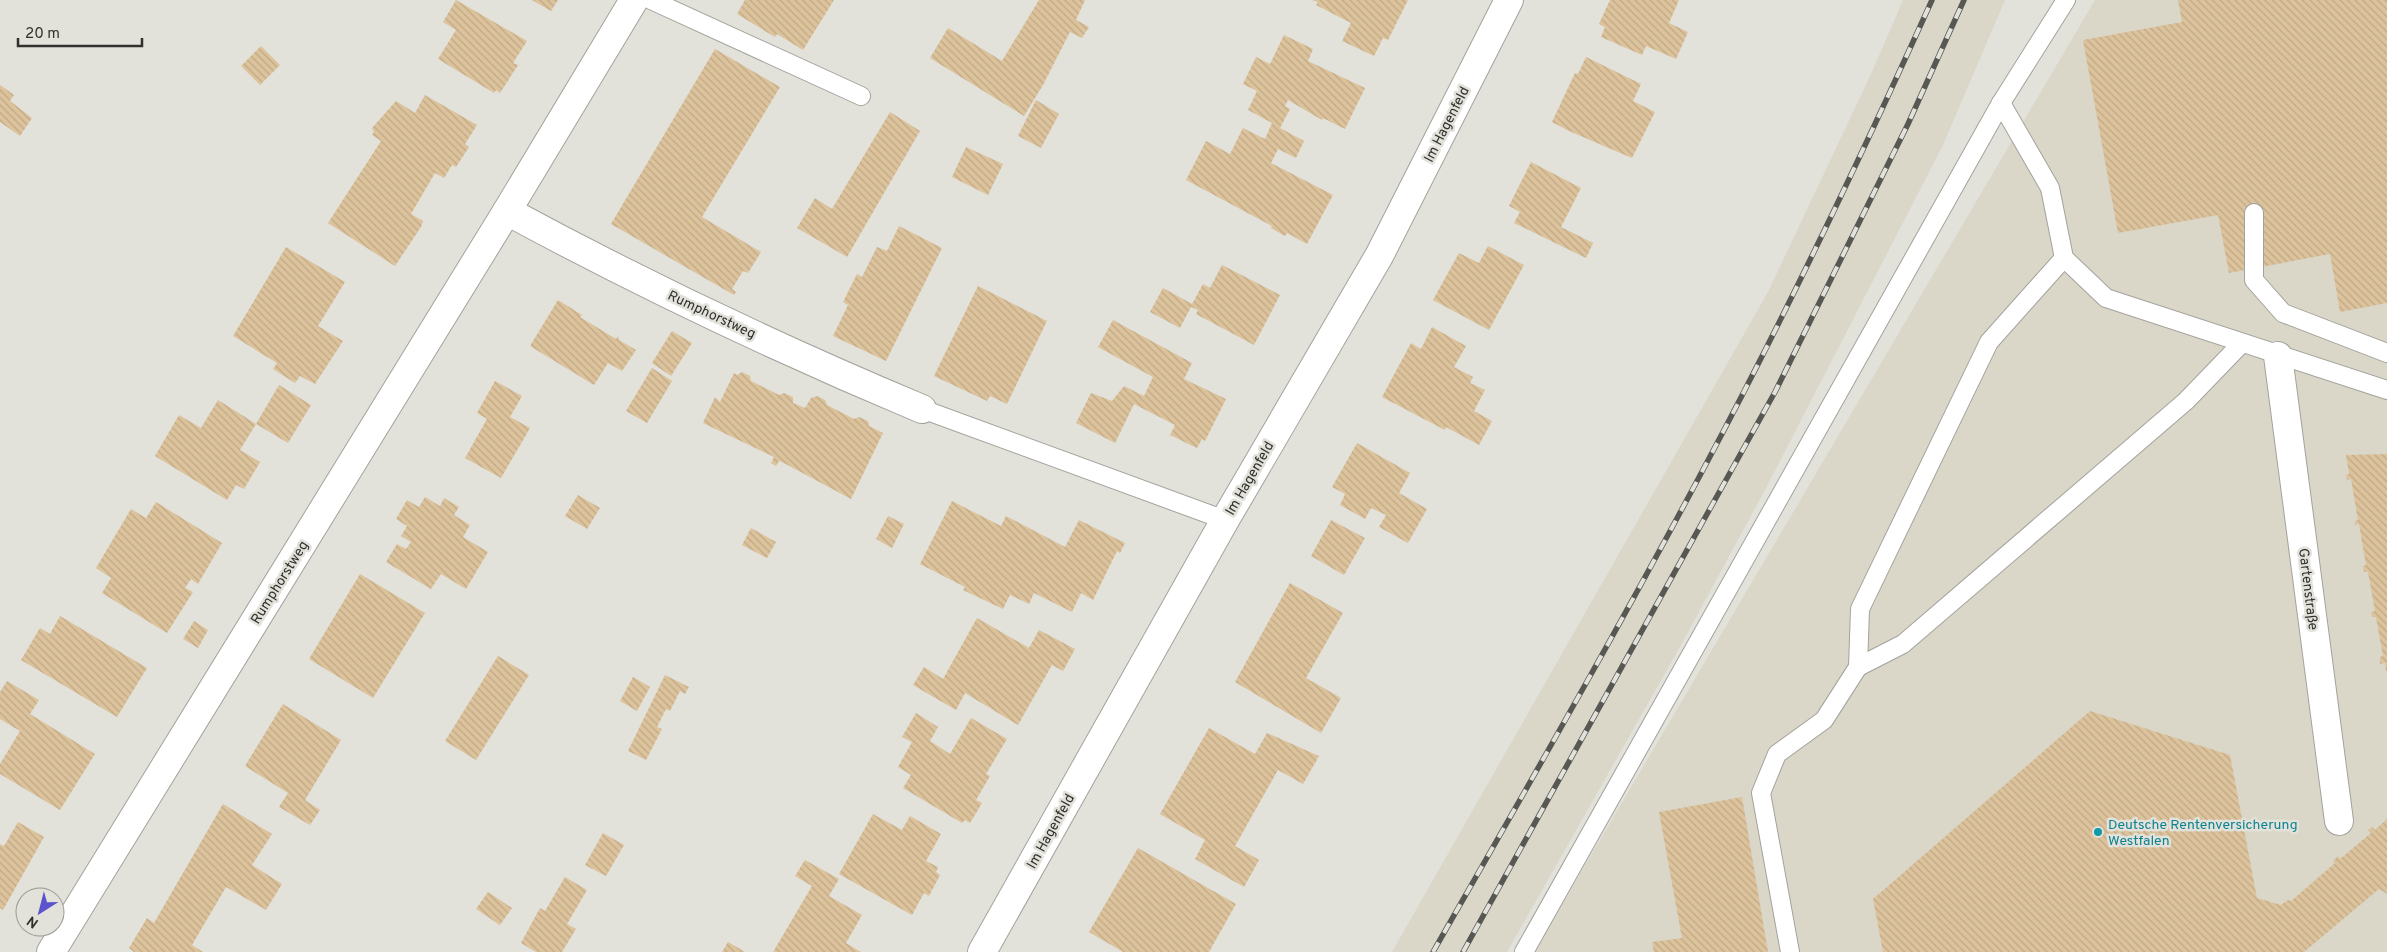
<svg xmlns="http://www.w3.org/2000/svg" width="2387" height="952" font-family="Overpass,sans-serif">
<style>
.built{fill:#dad7c9}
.building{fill:url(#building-back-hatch)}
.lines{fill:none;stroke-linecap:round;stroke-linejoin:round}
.lane-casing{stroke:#a3a29c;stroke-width:20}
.street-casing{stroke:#a3a29c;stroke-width:30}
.lane{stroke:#fff;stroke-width:18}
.street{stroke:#fff;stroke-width:28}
.rail-casing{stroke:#575753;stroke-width:5.5}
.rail{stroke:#e2e1da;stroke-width:4;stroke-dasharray:11;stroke-linecap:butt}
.culture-dot{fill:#0f9aa8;stroke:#e2e1da;stroke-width:2}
.labels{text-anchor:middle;stroke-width:5;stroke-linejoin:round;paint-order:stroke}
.street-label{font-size:14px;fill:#30302d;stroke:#e2e1da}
.culture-label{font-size:14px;fill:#0d838f;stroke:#e2e1da;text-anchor:start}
</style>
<defs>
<pattern id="building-back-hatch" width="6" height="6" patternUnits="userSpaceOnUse" patternTransform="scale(1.25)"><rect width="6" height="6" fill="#ddc39c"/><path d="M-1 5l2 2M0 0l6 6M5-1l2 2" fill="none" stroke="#bea887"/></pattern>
</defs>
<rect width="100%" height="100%" fill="#e2e1da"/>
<!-- built -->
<g class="built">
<path d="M1903 0H2005L1943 145 1766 488 1681 645 1507 952H1392L1768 292 1872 72Z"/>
<path d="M2095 0H2387V952H1534Z"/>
</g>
<!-- building -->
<g class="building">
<path d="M456 0 527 41 513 63 518 65 500 93 496 90 494 93 438 59 456 30 443 22Z"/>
<path d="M532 0H558L551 11Z"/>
<path d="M745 0H834L803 50 777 34 775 37 737 14Z"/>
<path d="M1039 0H1085L1076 20 1089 27 1082 38 1070 32 1043 85 1024 116 930 58 948 28 1002 61Z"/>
<path d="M1312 0H1408L1388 40 1383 38 1374 56 1342 41 1351 23 1316 5 1318 2Z"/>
<path d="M1610 0H1679L1669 23 1688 32 1676 59 1646 46 1642 55 1601 37 1605 27 1599 24Z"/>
<path d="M2178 0H2387V303L2340 312 2330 254 2229 273 2218 215 2118 233 2083 40 2182 22Z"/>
<path d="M1284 35 1313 49 1308 61 1365 88 1345 129 1323 118 1322 120 1288 100 1285 106 1290 109 1280 128 1304 141 1296 158 1278 149 1271 163 1333 195 1307 244 1287 233 1285 236 1271 228 1272 226 1186 180 1206 141 1230 154 1243 128 1265 139 1272 123 1248 110 1257 91 1243 84 1256 57 1270 64Z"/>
<path d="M261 46 280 65 260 85 241 66Z"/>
<path d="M715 49 780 87 702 217 761 252 748 273 743 271 732 289 736 292 734 295 611 224Z"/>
<path d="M1586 57 1641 84 1633 101 1655 112 1632 158 1569 131 1552 122 1575 73 1578 74Z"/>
<path d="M0 85 14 95 10 101 32 118 20 136 0 122Z"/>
<path d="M425 95 477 125 465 144 469 147 456 167 452 165 444 178 435 173 411 214 423 221 421 227 395 266 328 223 381 141 372 135 374 132 372 128 396 101 415 113Z"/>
<path d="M1036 100 1059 114 1041 148 1018 136Z"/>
<path d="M890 112 920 131 847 257 797 228 815 198 832 209Z"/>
<path d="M966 147 1003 164 988 195 952 177Z"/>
<path d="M1531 162 1581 188 1561 227 1593 243 1586 258 1514 223 1520 212 1509 206Z"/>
<path d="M899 226 942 248 886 361 833 336 848 305 843 302 857 274 862 277 877 247 887 251Z"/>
<path d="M1488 246 1524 265 1489 330 1433 300 1459 253 1479 263Z"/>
<path d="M286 247 345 282 318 326 343 341 315 384 300 376 295 383 273 369 277 363 233 336Z"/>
<path d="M1222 265 1280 295 1254 345 1196 314 1198 310 1191 307 1180 328 1150 312 1163 288 1192 304 1203 284 1210 288Z"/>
<path d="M978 286 1047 321 1007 404 990 396 987 401 934 376Z"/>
<path d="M558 300 582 315 580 317 616 339 618 336 619 340 636 350 622 371 608 363 594 385 530 346Z"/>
<path d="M1113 320 1192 363 1184 379 1226 399 1205 441 1202 439 1197 448 1170 435 1175 425 1134 404 1115 443 1076 423 1091 393 1112 401 1124 386 1144 396 1153 377 1098 347Z"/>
<path d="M1432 327 1466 346 1454 367 1473 377 1470 383 1485 390 1474 411 1492 421 1479 445 1446 427 1445 430 1382 397 1411 343 1421 349Z"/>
<path d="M672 331 692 343 671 376 652 363Z"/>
<path d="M652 368 672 381 647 423 626 411Z"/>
<path d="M742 372 750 376 751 381 779 395 784 393 793 397V403L805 408 811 398 817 396 825 400 827 405 854 419 859 417 868 421 869 426 883 433 851 499 782 462 779 461 776 466 771 463 774 457 703 423 715 397 720 402 734 373 737 375Z"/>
<path d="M495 381 522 396 510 417 530 428 501 478 465 458 487 419 477 413Z"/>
<path d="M279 385 311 405 288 443 256 424Z"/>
<path d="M218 400 256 424 240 450 260 462 244 489 236 485 227 500 155 456 179 415 201 428Z"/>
<path d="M1357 443 1410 473 1399 493 1427 509 1408 543 1379 527 1386 515 1371 508 1365 519 1340 505 1345 494 1332 487Z"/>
<path d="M2387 454V671H2386L2385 663 2380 664V657L2383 656 2376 617H2372L2371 612 2375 611 2368 572H2364L2363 566 2366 565 2359 524 2355 525V521L2358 520 2351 479 2347 480 2346 475 2349 474 2346 455Z"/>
<path d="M578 495 600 508 587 529 565 516Z"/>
<path d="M425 497 440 506 444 498 459 507 454 515 470 525 463 537 488 552 466 589 441 574 431 589 386 562 397 544 406 549 411 542 401 536 407 526 396 519 407 500 419 507Z"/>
<path d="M952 501 1001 526 1006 516 1065 547 1079 520 1125 543 1120 553 1117 551 1093 600 1081 593 1072 612 1034 593 1029 604 1010 595 1003 609 963 590 965 587 920 564Z"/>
<path d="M156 502 222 543 198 584 191 579 185 588 193 592 167 633 102 593 111 578 96 568 131 509 146 518Z"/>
<path d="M888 516 904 524 892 548 876 539Z"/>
<path d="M1331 520 1365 538 1344 575 1311 556Z"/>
<path d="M751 528 776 542 767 558 742 545Z"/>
<path d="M360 574 425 613 373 698 309 659Z"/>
<path d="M1290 583 1343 613 1306 678 1341 698 1321 733 1235 682Z"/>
<path d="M60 616 147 668 117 717 21 660 40 628 50 634Z"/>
<path d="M977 618 1029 648 1039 630 1075 649 1063 671 1052 665 1018 725 965 693 956 710 913 685 924 667 943 679Z"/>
<path d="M194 621 208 630 198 648 183 639Z"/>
<path d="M498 656 529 675 476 760 445 741Z"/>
<path d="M665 675 689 687 685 694 680 691 670 711 666 709 657 727 662 729 646 760 628 751Z"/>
<path d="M633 677 650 687 637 711 620 701Z"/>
<path d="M7 681 39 700 30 714 95 754 60 810 0 774V764L20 731 0 719V692Z"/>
<path d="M283 704 341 740 305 800 320 810 310 825 279 807 288 793 245 766Z"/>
<path d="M2090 711 2230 755 2257 898 2281 905 2288 900 2291 901 2335 863 2333 861 2338 856 2340 859 2371 833 2368 830 2372 827 2375 830 2387 819V894L2379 889 2304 952H1883L1873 899Z"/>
<path d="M916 713 938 727 930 741 950 754 971 718 1007 739 986 774 990 776 976 800 982 803 970 823 965 820 962 823 903 788 911 775 898 767 912 742 902 737Z"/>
<path d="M1209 728 1255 754 1267 733 1319 756 1303 784 1278 770 1235 846 1259 860 1244 887 1195 859 1205 840 1160 814Z"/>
<path d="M1742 797 1768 952H1654L1652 942 1682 938 1659 812Z"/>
<path d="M223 804 272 834 252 865 282 884 266 910 226 887 192 945 203 952H134L129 948 147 918 154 923Z"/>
<path d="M873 814 902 830 910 816 941 834 926 861 938 867 936 872 940 875 929 896 924 893 912 915 839 874Z"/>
<path d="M18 822 44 837 3 910 0 908V844L4 846Z"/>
<path d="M603 833 624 845 606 876 585 865Z"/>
<path d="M1138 848 1236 904 1209 952H1123L1089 932Z"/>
<path d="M805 860 839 879 829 896 862 915 846 943 861 952H773L812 886 795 876Z"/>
<path d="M565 877 587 890 567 924 576 929 562 952H536L521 943 540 908 545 911Z"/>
<path d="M488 892 512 908 500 925 476 909Z"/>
<path d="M728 942 745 952H722Z"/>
</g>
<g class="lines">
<defs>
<g id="lane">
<path d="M651 0 861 96"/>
<path d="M2001 103 2050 188 2064 258 2106 298 2387 390"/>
<path d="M2254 213V280L2283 313 2387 353"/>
<path d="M922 409 1225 520"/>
<path d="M1858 667 1903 644 2186 401 2241 344"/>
<path d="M1524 952 2001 103 2066 0"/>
<path d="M1790 952 1761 793 1777 754 1824 720 1858 667 1860 609 1989 342 2064 258"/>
</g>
<g id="street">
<path d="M507 211C642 284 781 350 922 409"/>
<path d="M2278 356 2339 821"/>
<path d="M51 952 507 211 634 0"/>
<path d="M982 952 1225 520 1379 256 1509 0"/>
</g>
</defs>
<!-- lane casing -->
<use href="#lane" class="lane-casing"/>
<!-- street casing -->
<use href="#street" class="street-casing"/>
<!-- lane -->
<use href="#lane" class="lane"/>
<!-- street -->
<use href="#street" class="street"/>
<defs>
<g id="rail">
<path d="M1433 952C1525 791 1618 630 1705 466 1786 314 1861 157 1932 0"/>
<path d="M1463 952 1775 392 1908 124 1964 0"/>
</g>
</defs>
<!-- rail casing -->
<use href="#rail" class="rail-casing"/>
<!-- rail -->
<use href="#rail" class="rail"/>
</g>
<!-- markers -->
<circle class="culture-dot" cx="2098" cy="832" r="5"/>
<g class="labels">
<!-- street labels -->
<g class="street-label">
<text transform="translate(1446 124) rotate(-63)" y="5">Im Hagenfeld</text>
<text transform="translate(712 314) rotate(25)" y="5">Rumphorstweg</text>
<text transform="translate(1249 478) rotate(-60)" y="5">Im Hagenfeld</text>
<text transform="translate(279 582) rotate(-58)" y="5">Rumphorstweg</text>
<text transform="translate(2309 589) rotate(83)" y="5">Gartenstraße</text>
<text transform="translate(1050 831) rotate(-61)" y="5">Im Hagenfeld</text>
</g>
<!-- culture labels -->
<g class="culture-label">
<text x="2108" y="829">Deutsche Rentenversicherung<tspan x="2108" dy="16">Westfalen</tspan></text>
</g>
</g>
<!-- north arrow -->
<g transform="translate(40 912) rotate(216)"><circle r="24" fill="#e2e1da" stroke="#9b9a95"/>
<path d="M0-4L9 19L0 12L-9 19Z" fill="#5c54cd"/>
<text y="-8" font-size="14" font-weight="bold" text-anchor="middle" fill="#30302d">N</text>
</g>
<!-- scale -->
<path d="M18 38v8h124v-8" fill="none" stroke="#30302d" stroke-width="2.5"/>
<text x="25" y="38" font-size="15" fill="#30302d" stroke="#e2e1da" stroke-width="4" paint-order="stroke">20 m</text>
</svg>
